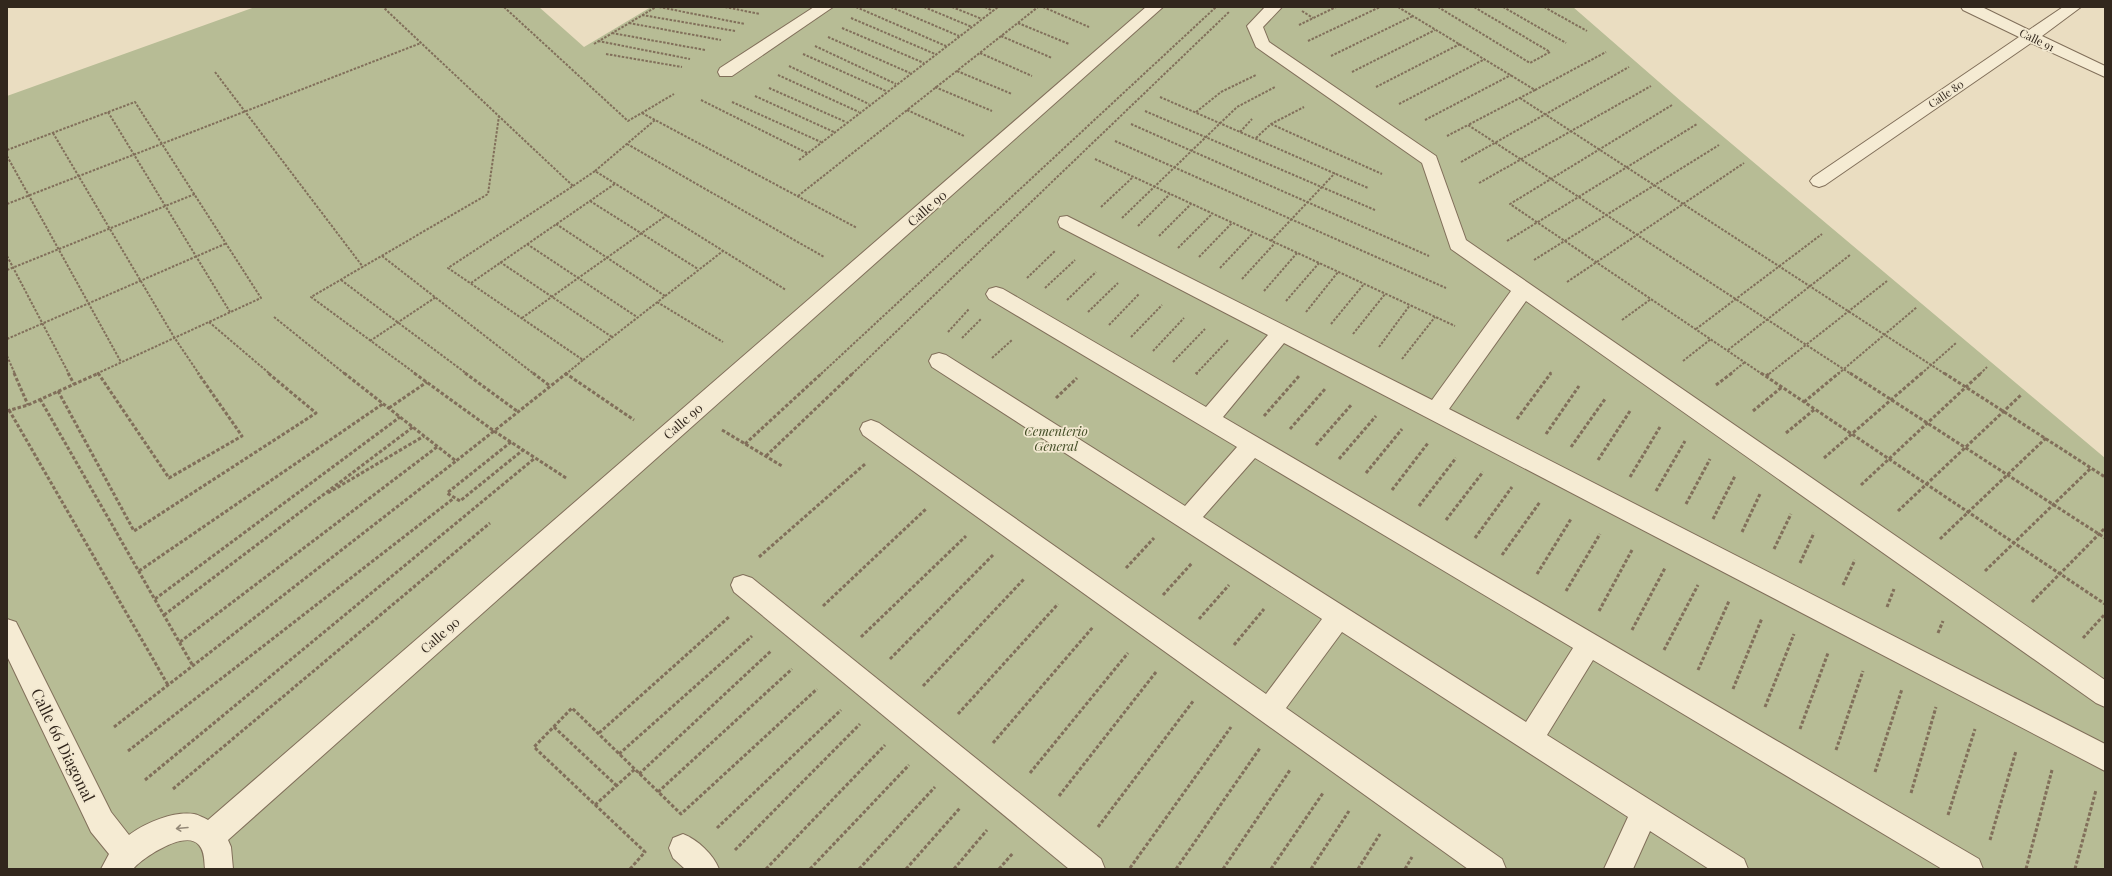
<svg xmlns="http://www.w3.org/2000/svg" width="2112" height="876" font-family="'Playfair Display',serif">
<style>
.cemetery{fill:#b7bc95}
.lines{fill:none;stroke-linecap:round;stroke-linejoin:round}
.minor-casing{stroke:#816f5a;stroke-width:2}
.path-far1{stroke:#816f5a;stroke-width:2;stroke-dasharray:2.5 1.5;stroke-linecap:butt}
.path{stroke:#816f5a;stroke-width:3;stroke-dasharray:3.5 2;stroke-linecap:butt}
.minor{fill:#f5ebd3;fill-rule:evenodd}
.oneway{stroke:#948978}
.labels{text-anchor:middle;stroke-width:3.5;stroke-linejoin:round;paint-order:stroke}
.far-street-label{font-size:11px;fill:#32271d;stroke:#f2e8d0}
.street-label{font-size:13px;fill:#32271d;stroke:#f2e8d0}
.park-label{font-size:13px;font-style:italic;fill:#434d25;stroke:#f2e8d0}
.near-street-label{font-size:16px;fill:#32271d;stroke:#f2e8d0}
</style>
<rect width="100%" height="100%" fill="#eaddc1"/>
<!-- cemetery -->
<path class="cemetery" d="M255 7H539L584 47 651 7H1573L1682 102 2105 458V869H7V96Z"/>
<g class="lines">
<defs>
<g id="minor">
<path d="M814 7H833L732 76H720L718 72 720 68Z"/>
<path d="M1146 7H1163L228 840 231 847 233 869H205C204 861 205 852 199 845 186 829 143 857 133 869H101L109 854 91 832 7 656V619L16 622 111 812 129 835C145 823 173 811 194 814 199 815 204 818 208 820Z"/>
<path d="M1265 7H1282L1263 27 1269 42 1436 156 1466 240 2105 680V707L2096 703 1526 301 1449 409 2105 744V771L1284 343 1223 417 1979 859 1983 869H1942L1593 660 1547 735 1744 859 1748 869H1709L1650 831 1633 869H1604L1628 817 1342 632 1286 708 1502 859 1506 869H1468L863 435 860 429 863 423 871 420 879 423 1266 694 1322 619 932 367 929 361 932 355 939 353 946 355 1185 506 1237 447 989 299 986 294 989 289 996 287 1003 289 1206 407 1268 335 1060 227 1058 222 1060 217 1067 216 1432 400 1511 291 1451 249 1422 163 1256 47 1247 26ZM1255 458 1573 648 1526 722 1203 517Z"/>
<path d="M1961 7H1982L2029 30 2063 7H2081L2042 36 2105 66V77L2031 43 1825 185 1819 187 1813 185 1810 181 1813 177 2019 37 1963 10Z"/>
<path d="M743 575 752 578 1101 859 1105 869H1069L734 592 731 585 734 578Z"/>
<path d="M683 834C698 840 713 854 719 869H685L673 858 669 848 673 838Z"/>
</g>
</defs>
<!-- minor casing -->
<use href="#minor" class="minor-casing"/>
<!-- path-far1 -->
<g class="path-far1">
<path d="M387 7 384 8 573 186 448 268 583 360 566 374"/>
<path d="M504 7 628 121 674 94"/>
<path d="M659 7 745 24"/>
<path d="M725 7 760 14"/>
<path d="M856 7 946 46"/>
<path d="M891 7 959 36"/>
<path d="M924 7 972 27"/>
<path d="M952 7 982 19"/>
<path d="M985 7 993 11"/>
<path d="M1043 7 1089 27"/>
<path d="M1398 7 1535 90 1468 125 1851 374"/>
<path d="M1438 7 1530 63 1550 52 1474 7"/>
<path d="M1503 7 1566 43"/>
<path d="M1544 7 1587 31"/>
<path d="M1302 11 1313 18"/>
<path d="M642 15 735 31"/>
<path d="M851 18 935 54"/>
<path d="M629 23 721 40"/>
<path d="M1018 23 1069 44"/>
<path d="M1299 25 1336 7"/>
<path d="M842 28 924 63"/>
<path d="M612 33 705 50"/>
<path d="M1001 36 1052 58"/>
<path d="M828 37 910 73"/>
<path d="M598 41 690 59"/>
<path d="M1308 41 1380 7"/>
<path d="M594 44 656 7"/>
<path d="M815 46 896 84"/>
<path d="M980 53 1032 76"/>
<path d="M606 54 682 67"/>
<path d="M803 54 886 91"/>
<path d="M1331 56 1413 16"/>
<path d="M789 66 869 104"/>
<path d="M957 71 1012 94"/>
<path d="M215 72 363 267"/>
<path d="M1352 72 1435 30"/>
<path d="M778 75 859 112"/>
<path d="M935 87 992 111"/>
<path d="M1376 87 1460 44"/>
<path d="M769 88 846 122"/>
<path d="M1535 90 1606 52"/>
<path d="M755 96 834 132"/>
<path d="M1160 97 1368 188"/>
<path d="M1520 98 1945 374"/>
<path d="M701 100 807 153"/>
<path d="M732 102 821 142"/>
<path d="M1399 104 1485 59"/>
<path d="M1672 105 1510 204 1762 374"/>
<path d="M907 110 964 136"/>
<path d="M1145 111 1375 210"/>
<path d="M108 112 230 312"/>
<path d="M1196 112 1221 92 1256 75"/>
<path d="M642 113 857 228"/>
<path d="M1425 120 1511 75"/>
<path d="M1131 124 1429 256"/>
<path d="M1271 124 1382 174"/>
<path d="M1240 132 1252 119"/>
<path d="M53 133 174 337 199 374"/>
<path d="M1447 136 1468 125"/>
<path d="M1256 138 1271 124 1304 107"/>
<path d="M1115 141 1446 288"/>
<path d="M627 144 824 257"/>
<path d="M7 150 135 102 261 298 96 374"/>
<path d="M7 156 121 362"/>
<path d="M1095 159 1455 326"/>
<path d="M799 160 998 7"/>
<path d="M1461 162 1629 67"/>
<path d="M595 171 655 120"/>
<path d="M1479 183 1651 86"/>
<path d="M573 186 595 171 786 290"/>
<path d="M798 196 1038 7"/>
<path d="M590 201 698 269"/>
<path d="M7 204 421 43"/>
<path d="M1101 207 1133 177"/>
<path d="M1122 218 1237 107 1275 87"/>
<path d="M556 224 665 296"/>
<path d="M1138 226 1170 194"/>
<path d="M1159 236 1191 204"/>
<path d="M1271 241 1335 173"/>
<path d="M1507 241 1697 124"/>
<path d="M527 244 637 317"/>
<path d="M1178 248 1212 214"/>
<path d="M7 256 69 374"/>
<path d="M382 256 534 374"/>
<path d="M1199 257 1232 223"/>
<path d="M1534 260 1719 145"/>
<path d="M500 262 612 337"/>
<path d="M1220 268 1253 233"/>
<path d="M7 270 195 194"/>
<path d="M1027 278 1055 251"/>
<path d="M1242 279 1275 243"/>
<path d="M341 280 467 374"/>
<path d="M1567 282 1744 163"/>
<path d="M471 283 616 183"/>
<path d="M1045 288 1075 260"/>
<path d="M1264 291 1297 253"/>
<path d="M1067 300 1096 272"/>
<path d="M1286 301 1319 263"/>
<path d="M657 302 723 342"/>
<path d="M1088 312 1118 283"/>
<path d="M1306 312 1338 272"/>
<path d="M274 317 345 374"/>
<path d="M522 318 667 215"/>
<path d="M1622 320 1651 299"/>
<path d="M209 322 270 374"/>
<path d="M1331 324 1364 284"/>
<path d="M1109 325 1139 294"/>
<path d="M1696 329 1822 234"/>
<path d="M948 332 969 309"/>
<path d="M1353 334 1385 294"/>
<path d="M1131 337 1162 305"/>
<path d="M962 338 981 319"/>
<path d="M7 339 227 243"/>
<path d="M370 341 436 297"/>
<path d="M1379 347 1410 305"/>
<path d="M1728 350 1850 255"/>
<path d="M1153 351 1184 318"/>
<path d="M7 356 15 374"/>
<path d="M992 358 1012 340"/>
<path d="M1402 359 1435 317"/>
<path d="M583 360 723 251"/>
<path d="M1683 361 1711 339"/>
<path d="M1173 362 1205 329"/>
<path d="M416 374 311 297 488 194 499 116"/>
<path d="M821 374 1216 7"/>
<path d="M852 374 1229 12"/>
<path d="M1196 374 1228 340"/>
<path d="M1550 374 1551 372"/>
<path d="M1730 374 1745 362"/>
<path d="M1769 374 1887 281"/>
<path d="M1838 374 1917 307"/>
<path d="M1921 374 1956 343"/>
<path d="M1980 374 1987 367"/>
</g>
<!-- path -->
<g class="path">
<path d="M14 373 28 405"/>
<path d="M68 373 74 384"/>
<path d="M98 373 169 478 242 436 198 373"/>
<path d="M344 373 456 461 494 431 414 373"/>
<path d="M465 373 517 411"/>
<path d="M533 373 550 386"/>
<path d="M565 373 634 420"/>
<path d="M1761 373 2105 604"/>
<path d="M1850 373 2105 538"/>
<path d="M1944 373 2105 477"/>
<path d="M1196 374 1197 373"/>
<path d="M1766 376 1770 373"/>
<path d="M1716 385 1732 373"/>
<path d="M58 391 134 531 316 413 268 373"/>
<path d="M1056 398 1077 378"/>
<path d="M40 399 193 666"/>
<path d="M1804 402 1839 373"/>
<path d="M389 408 427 382"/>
<path d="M9 410 168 685"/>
<path d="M7 411 28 405 99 373"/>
<path d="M1753 411 1782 387"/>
<path d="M1264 416 1299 376"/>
<path d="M1517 419 1551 373"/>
<path d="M1290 429 1325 389"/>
<path d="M722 430 782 466"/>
<path d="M1786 433 1815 409"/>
<path d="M1546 434 1579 386"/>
<path d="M511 442 447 493 460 501 523 450"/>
<path d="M745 444 822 373"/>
<path d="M1316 445 1352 404"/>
<path d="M1571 447 1605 399"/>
<path d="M766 456 853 373"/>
<path d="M1824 458 1922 373"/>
<path d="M1339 459 1376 416"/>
<path d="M1598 460 1630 411"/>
<path d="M1366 473 1402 429"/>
<path d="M1630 477 1660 427"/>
<path d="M566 478 494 431 567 373"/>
<path d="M1861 485 1981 373"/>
<path d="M1392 490 1428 443"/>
<path d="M1656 491 1685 441"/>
<path d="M328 493 424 436"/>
<path d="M1686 504 1710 459"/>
<path d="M1419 506 1456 458"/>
<path d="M1898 511 2022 394"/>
<path d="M1713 519 1735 476"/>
<path d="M1446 520 1483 472"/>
<path d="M1742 532 1760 494"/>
<path d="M1475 538 1512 487"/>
<path d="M1940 539 2046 438"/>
<path d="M1774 549 1791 514"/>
<path d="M1502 555 1540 502"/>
<path d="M759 557 865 464"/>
<path d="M1800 563 1814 533"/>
<path d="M1126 568 1154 538"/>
<path d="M139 571 384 403"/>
<path d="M1985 571 2091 468"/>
<path d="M1537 574 1571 519"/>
<path d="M1843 585 1855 560"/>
<path d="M1566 591 1600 534"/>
<path d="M1163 595 1192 563"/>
<path d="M155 599 400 417"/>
<path d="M2032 602 2105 528"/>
<path d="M823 606 927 508"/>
<path d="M1887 607 1894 589"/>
<path d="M1599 611 1632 550"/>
<path d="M164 615 413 427"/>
<path d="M1199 619 1229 585"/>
<path d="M1632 630 1665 568"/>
<path d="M1938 633 1943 621"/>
<path d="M861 637 966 536"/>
<path d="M2083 638 2105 614"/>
<path d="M180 642 437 447"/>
<path d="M1234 645 1264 609"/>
<path d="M1664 650 1698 585"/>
<path d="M890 659 993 555"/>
<path d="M1698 670 1729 601"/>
<path d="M923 686 1024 579"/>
<path d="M1733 689 1762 618"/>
<path d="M1765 707 1794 634"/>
<path d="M958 714 1058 604"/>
<path d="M114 727 456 461"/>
<path d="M554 727 617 786"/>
<path d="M1800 729 1828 653"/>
<path d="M599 733 730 616"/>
<path d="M993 743 1093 627"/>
<path d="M1836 750 1863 671"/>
<path d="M128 751 454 498"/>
<path d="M619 754 752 636"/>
<path d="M1875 772 1902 689"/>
<path d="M1030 773 1128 653"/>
<path d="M639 774 771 651"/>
<path d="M145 780 535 458"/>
<path d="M173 789 490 523"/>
<path d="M658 792 792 669"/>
<path d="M1911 793 1936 707"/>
<path d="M1059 796 1156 672"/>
<path d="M595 805 635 769"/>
<path d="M1948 815 1975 729"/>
<path d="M1098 827 1194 700"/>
<path d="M717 828 841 710"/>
<path d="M1990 840 2016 751"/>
<path d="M735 850 860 724"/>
<path d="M1130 868 1231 727"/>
<path d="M630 869 645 852 534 747 572 708 681 814 817 689"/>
<path d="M766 869 885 745"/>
<path d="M810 869 909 765"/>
<path d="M859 869 935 787"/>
<path d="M906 869 960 808"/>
<path d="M954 869 987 830"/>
<path d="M999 869 1013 853"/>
<path d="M1176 869 1260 748"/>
<path d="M1223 869 1290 770"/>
<path d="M1271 869 1323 793"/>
<path d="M1311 869 1349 811"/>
<path d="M1358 869 1380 834"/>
<path d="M1405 869 1412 857"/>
<path d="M2026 869 2052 770"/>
<path d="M2075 869 2096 790"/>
</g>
<!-- minor -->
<use href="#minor" class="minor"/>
</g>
<!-- one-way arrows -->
<defs><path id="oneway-shaft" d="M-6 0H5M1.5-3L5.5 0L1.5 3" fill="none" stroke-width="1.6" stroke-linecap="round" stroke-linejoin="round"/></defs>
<use class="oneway" href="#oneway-shaft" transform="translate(182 828) rotate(175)"/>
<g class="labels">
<!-- far-street labels -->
<g class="far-street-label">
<text transform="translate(2037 40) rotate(26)" y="4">Calle 91</text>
<text transform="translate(1946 94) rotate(-34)" y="4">Calle 80</text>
</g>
<!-- street labels -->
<g class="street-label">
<text transform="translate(927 208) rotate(-41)" y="5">Calle 90</text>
<text transform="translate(683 421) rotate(-41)" y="5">Calle 90</text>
<text transform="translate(440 635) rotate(-41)" y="5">Calle 90</text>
</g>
<!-- park labels -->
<g class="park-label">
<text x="1056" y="436">Cementerio<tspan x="1056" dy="15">General</tspan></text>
</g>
<!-- near-street labels -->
<g class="near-street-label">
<text transform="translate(63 745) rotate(64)" y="6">Calle 66 Diagonal</text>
</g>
</g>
<!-- border -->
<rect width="2112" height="876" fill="none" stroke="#32271d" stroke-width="16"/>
</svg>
